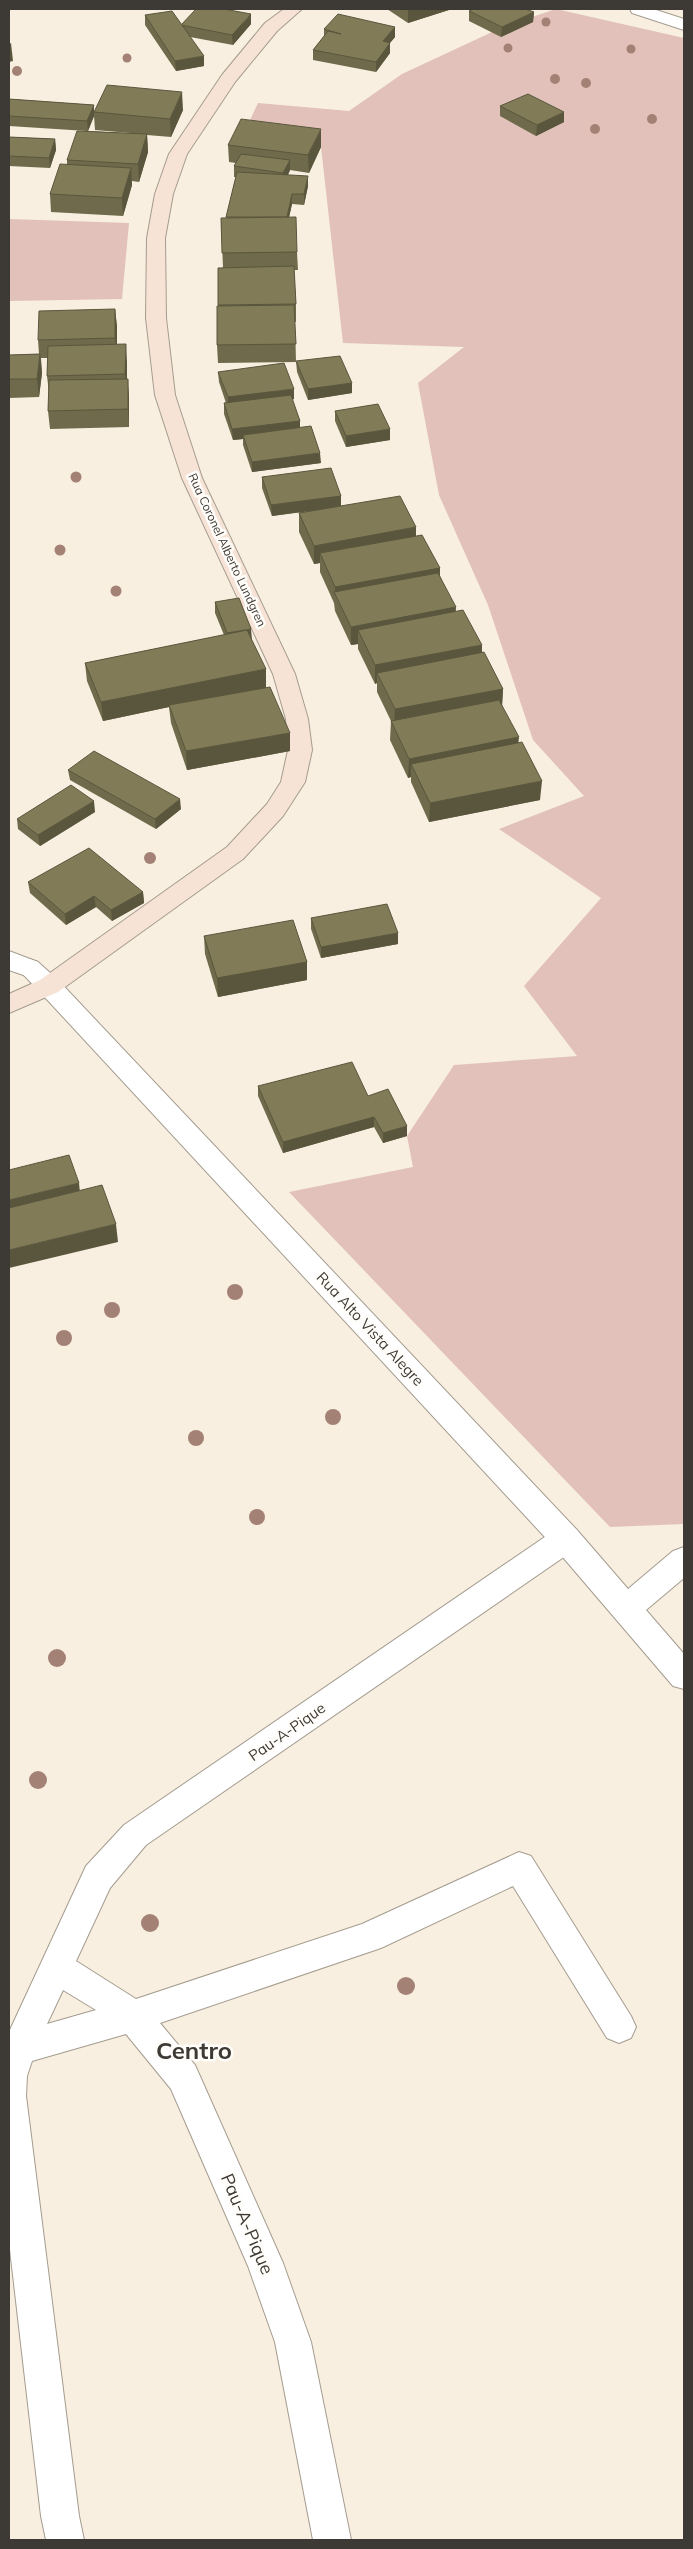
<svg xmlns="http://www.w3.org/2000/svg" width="693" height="2549" font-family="Mulish,sans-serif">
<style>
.green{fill:#e1c1b9}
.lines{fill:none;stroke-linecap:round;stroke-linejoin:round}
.service-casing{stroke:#a49c8f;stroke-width:2}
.minor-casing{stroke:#a49c8f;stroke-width:2}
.secondary-casing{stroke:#a49c8f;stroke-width:2}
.service{fill:#fff;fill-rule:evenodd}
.minor{fill:#fff;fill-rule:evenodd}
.secondary{fill:#f6e3d5;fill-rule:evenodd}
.tree{fill:#a38275}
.wall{fill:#6f6a4b;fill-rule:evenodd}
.shaded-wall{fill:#5a563d}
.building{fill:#817b57;stroke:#5a563d}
.labels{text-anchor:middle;stroke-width:5;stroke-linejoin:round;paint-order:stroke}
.far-street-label{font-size:12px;fill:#3d3934;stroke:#fffdfa}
.street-label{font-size:15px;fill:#3d3934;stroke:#fffdfa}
.near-street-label{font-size:18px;fill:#3d3934;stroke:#fffdfa}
.near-district-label{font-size:24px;font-weight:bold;fill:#3d3934;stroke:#fffdfa}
</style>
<rect width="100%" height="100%" fill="#f8efe1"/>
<!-- green -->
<g class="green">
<path d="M556 9 684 38V1524L610 1527 289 1192 413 1167 407 1136 454 1065 577 1056 524 986 601 898 499 829 584 796 533 740 488 605 439 495 418 383 464 347 343 343 321 147 242 137 258 103 349 111 402 74 505 26Z"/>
<path d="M9 219 129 223 122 299 9 301Z"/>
</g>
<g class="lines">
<defs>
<g id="service">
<path d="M9 951 38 962 41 968 38 974 29 977 9 970Z"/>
<path d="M566 1526 577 1530 581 1539 577 1548 146 1845 110 1888 76 1961 136 1999 362 1924 519 1852 531 1856 631 2016 636 2027 631 2038 619 2043 607 2038 513 1886 381 1948 160 2023 195 2065 283 2263 311 2342 351 2540H313L275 2342 248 2266 171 2089 126 2034 32 2061 27 2076 26 2096 79 2516 84 2540H46L41 2516 9 2241V2032L86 1866 124 1825 555 1530ZM63 1990 96 2010 47 2024Z"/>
</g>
<g id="minor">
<path d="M630 9H653L684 19V30L632 13Z"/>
<path d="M29 959 38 962 58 980 577 1530 628 1589 673 1551 684 1547V1578L646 1610 684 1654V1689L673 1686 555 1548 40 992 17 968 20 962Z"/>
</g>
<path id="secondary" d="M284 9H302L277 31 235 82 187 154 173 194 165 238 166 318 175 395 202 478 295 674 308 719 312 750 305 782 283 816 243 859 58 992 9 1013V994L40 980 227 847 267 804 281 782 288 750 286 719 273 674 182 478 155 395 146 318 147 238 155 194 169 154 222 75 265 23Z"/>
</defs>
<!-- service casing -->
<use href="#service" class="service-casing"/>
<!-- minor casing -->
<use href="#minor" class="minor-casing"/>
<!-- secondary casing -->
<use href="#secondary" class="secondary-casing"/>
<!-- service -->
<use href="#service" class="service"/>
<!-- minor -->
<use href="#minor" class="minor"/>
<!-- secondary -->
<use href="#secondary" class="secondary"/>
</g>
<!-- trees -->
<g class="tree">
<circle cx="546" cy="22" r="4.5"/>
<circle cx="508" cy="48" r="4.5"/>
<circle cx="631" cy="49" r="4.5"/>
<circle cx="127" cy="58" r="4.5"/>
<circle cx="17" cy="71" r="5"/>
<circle cx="555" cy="79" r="5"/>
<circle cx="586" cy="83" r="5"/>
<circle cx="652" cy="119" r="5"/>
<circle cx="595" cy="129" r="5"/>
<circle cx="76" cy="477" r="5.5"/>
<circle cx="60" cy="550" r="5.5"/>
<circle cx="116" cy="591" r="5.5"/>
<circle cx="150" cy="858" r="6"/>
<circle cx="235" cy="1292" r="8"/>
<circle cx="112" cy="1310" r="8"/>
<circle cx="64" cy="1338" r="8"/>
<circle cx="333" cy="1417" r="8"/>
<circle cx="196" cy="1438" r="8"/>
<circle cx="257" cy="1517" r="8"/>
<circle cx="57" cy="1658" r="9"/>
<circle cx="38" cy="1780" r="9"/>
<circle cx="150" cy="1923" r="9"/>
<circle cx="406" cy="1986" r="9"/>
</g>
<!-- wall -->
<g class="wall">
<path d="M387 9H452L408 23Z"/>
<path d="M469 11 534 12 533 22 501 37 469 21Z"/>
<path d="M145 15 182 25 251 24 233 45 190 37 204 66 176 71 145 25Z"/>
<path d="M395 27V37L390 43V53L376 72 313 60V50L324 37V29Z"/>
<path d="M9 99 94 105V112L183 110 171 137 147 135 148 152 139 182 132 181V185L123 216 51 212 50 194 67 164V160L87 131 9 126ZM94 116 95 130 142 134 88 131Z"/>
<path d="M500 106 564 122 536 136 500 116Z"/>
<path d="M9 137 55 139 56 150 50 168 9 166Z"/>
<path d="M228 145 321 147 309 173 290 170 288 175 308 186 304 205 292 204 289 217 297 252 298 270H294L296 304V322H295L296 362 218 363 217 345 218 306V268H223L221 218H226L236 177H234V166L236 163 229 162Z"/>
<path d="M115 309 117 327V344L127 362V379L129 397V427L50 429 48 411 49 393 47 376 48 358H41L42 373 39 397 9 398V355L39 354 38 340Z"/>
<path d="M296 361 352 383V393L308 400 297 372Z"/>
<path d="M218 372 294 399 292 400 300 421V428L321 463 252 472 243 445V439L233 440 224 414V403H226L219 382Z"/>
<path d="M335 411 390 440 346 447 335 421Z"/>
<path d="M262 477 341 496V506L416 536 440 568V576L456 612 482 653 503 689 502 705 518 743 540 800 429 822 411 782V777L408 778 390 740 391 721 377 692V683L375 684 358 649V644L351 645 335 611 334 603 320 572V563L314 564 299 532V513L321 509 272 516 262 488Z"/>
<path d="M215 602 266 669V687L290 751 187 770 171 723 169 707 103 721 87 681 85 663 224 635 215 613Z"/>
<path d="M68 770 181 809 156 829 70 780Z"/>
<path d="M95 812 40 846 18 829 17 819Z"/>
<path d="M28 882 143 892 144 903 112 921 96 907 66 925 30 893Z"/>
<path d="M311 918 398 933V944L321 958 311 929Z"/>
<path d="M204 936 307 962V980L218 997 205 954Z"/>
<path d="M258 1086 368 1096 407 1136 383 1143 374 1127 283 1153 258 1096Z"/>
</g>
<!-- shaded-wall -->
<g class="shaded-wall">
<path d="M408 9H452L408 23Z"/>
<path d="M534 12 533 22 501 37 502 27Z"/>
<path d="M251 14V24L233 45 232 35Z"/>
<path d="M395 27V37L383 51V41Z"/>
<path d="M11 43 13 61 9 62V44Z"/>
<path d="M390 43V53L376 72V62Z"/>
<path d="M204 56V66L176 71 175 61Z"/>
<path d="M182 92 183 110 171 137 170 119Z"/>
<path d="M94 105V116L88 131 87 121Z"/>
<path d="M564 112V122L536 136 537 125Z"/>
<path d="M321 129V147L309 173 308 155Z"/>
<path d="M147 134 148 152 139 182 138 164Z"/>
<path d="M55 139 56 150 50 168 49 158Z"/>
<path d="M290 160V170L284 183 283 173Z"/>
<path d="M131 168 132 185 123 216 122 198Z"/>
<path d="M308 176V186L304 205V194Z"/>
<path d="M292 194V204L286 231V221Z"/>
<path d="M115 309 117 327V357L115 338Z"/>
<path d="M126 344 127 362V392L125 374Z"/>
<path d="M40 354 42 373 39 397 37 379Z"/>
<path d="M128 379 129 397V427L128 409Z"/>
<path d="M352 383V393L308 400V389Z"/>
<path d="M294 389V399L228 407V397Z"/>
<path d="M300 421V432L243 435V439L233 440 232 429Z"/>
<path d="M390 429V440L346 447V436Z"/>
<path d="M320 453 321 463 252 472V462Z"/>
<path d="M341 496V507L272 516 271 505Z"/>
<path d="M416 527V546L320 553V563L314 564V546Z"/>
<path d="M440 568 439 586 335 595V587Z"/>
<path d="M456 607 455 625 358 630V644L351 645V627Z"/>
<path d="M251 629 252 640 228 644 227 633Z"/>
<path d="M482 645V664L377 673V683L375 684V665Z"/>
<path d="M266 669V688L169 705V707L103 721 101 702Z"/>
<path d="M503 689 502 707 394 728 395 709Z"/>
<path d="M290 733V751L187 770 186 751Z"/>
<path d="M519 737 517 756 411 764V777L408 778 409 759Z"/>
<path d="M542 781 540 800 429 822 430 803Z"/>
<path d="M180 799 181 809 156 829 155 819Z"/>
<path d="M94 801 95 812 40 846 38 835Z"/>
<path d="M143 892 144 903 112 921 111 910Z"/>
<path d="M94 896 96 907 66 925 65 914Z"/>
<path d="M398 933V944L321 958V947Z"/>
<path d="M307 962V980L218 997 217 978Z"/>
<path d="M374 1117V1127L283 1153V1142Z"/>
<path d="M407 1126V1136L383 1143V1133Z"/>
<path d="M79 1183 80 1193 9 1210V1200Z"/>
<path d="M116 1224 118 1242 9 1268V1250Z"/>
</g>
<!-- building -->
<g class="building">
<path d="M196 9H224L251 14 232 35 181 25Z"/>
<path d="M474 9H526L534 12 502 27 469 11Z"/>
<path d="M172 11 204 56 175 61 145 15Z"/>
<path d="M338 14 395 27 383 41 390 43 376 62 313 50 328 31 341 34 324 29Z"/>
<path d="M107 85 182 92 170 119 94 112Z"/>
<path d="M528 94 564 112 537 125 500 106Z"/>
<path d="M9 99 94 105 87 121 9 116Z"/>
<path d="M241 119 321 129 308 155 228 145Z"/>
<path d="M77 131 147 134 138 164 67 160Z"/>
<path d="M9 137 55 139 49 158 9 156Z"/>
<path d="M241 154 290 160 283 173 234 166Z"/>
<path d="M60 164 131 168 122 198 50 194Z"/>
<path d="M237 172 308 176 304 194H292L287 217H226Z"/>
<path d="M296 217 297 252 222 253 221 218Z"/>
<path d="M294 266 296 304 218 305V268Z"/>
<path d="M294 305 296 344 217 345V306Z"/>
<path d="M115 309V338L38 340 39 311Z"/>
<path d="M126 344 125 374 47 376 48 346Z"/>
<path d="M40 354 37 379H9V355Z"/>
<path d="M340 356 352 383 308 389 296 361Z"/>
<path d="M284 363 294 389 228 397 218 372Z"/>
<path d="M128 379V409L48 411 49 380Z"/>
<path d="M291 395 300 421 232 429 224 403Z"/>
<path d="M378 404 390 429 346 436 335 411Z"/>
<path d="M311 426 320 453 252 462 243 435Z"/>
<path d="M331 468 341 496 271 505 262 477Z"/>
<path d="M400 496 416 527 314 546 299 513Z"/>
<path d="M422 535 440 568 335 587 320 553Z"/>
<path d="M438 573 456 607 351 627 334 592Z"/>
<path d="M239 598 251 629 227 633 215 602Z"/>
<path d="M463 610 482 645 375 665 358 630Z"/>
<path d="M247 630 266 669 101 702 85 663Z"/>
<path d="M484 652 503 689 395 709 377 673Z"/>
<path d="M270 687 290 733 186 751 169 705Z"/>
<path d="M499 700 519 737 409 759 391 721Z"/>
<path d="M522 742 542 781 430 803 411 764Z"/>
<path d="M94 751 180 799 155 819 68 770Z"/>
<path d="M71 785 94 801 38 835 17 819Z"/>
<path d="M89 848 143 892 111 910 94 896 65 914 28 882Z"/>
<path d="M387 904 398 933 321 947 311 918Z"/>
<path d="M293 920 307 962 217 978 204 936Z"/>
<path d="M352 1062 368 1096 388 1089 407 1126 383 1133 374 1117 283 1142 258 1086Z"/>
<path d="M69 1155 79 1183 9 1200V1170Z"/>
<path d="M102 1185 116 1224 9 1250V1208Z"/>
</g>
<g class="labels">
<!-- far-street labels -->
<g class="far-street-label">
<text transform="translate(227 550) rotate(65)" y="4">Rua Coronel Alberto Lundgren</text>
</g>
<!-- street labels -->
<g class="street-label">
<text transform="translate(370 1329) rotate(47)" y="5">Rua Alto Vista Alegre</text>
<text transform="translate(287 1732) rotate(-35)" y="5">Pau-A-Pique</text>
</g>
<!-- near-street labels -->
<g class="near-street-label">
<text transform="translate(247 2224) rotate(67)" y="6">Pau-A-Pique</text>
</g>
<!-- near-district labels -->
<g class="near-district-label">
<text x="194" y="2059">Centro</text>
</g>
</g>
<!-- border -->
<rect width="693" height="2549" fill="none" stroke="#3d3934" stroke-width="20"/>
</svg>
